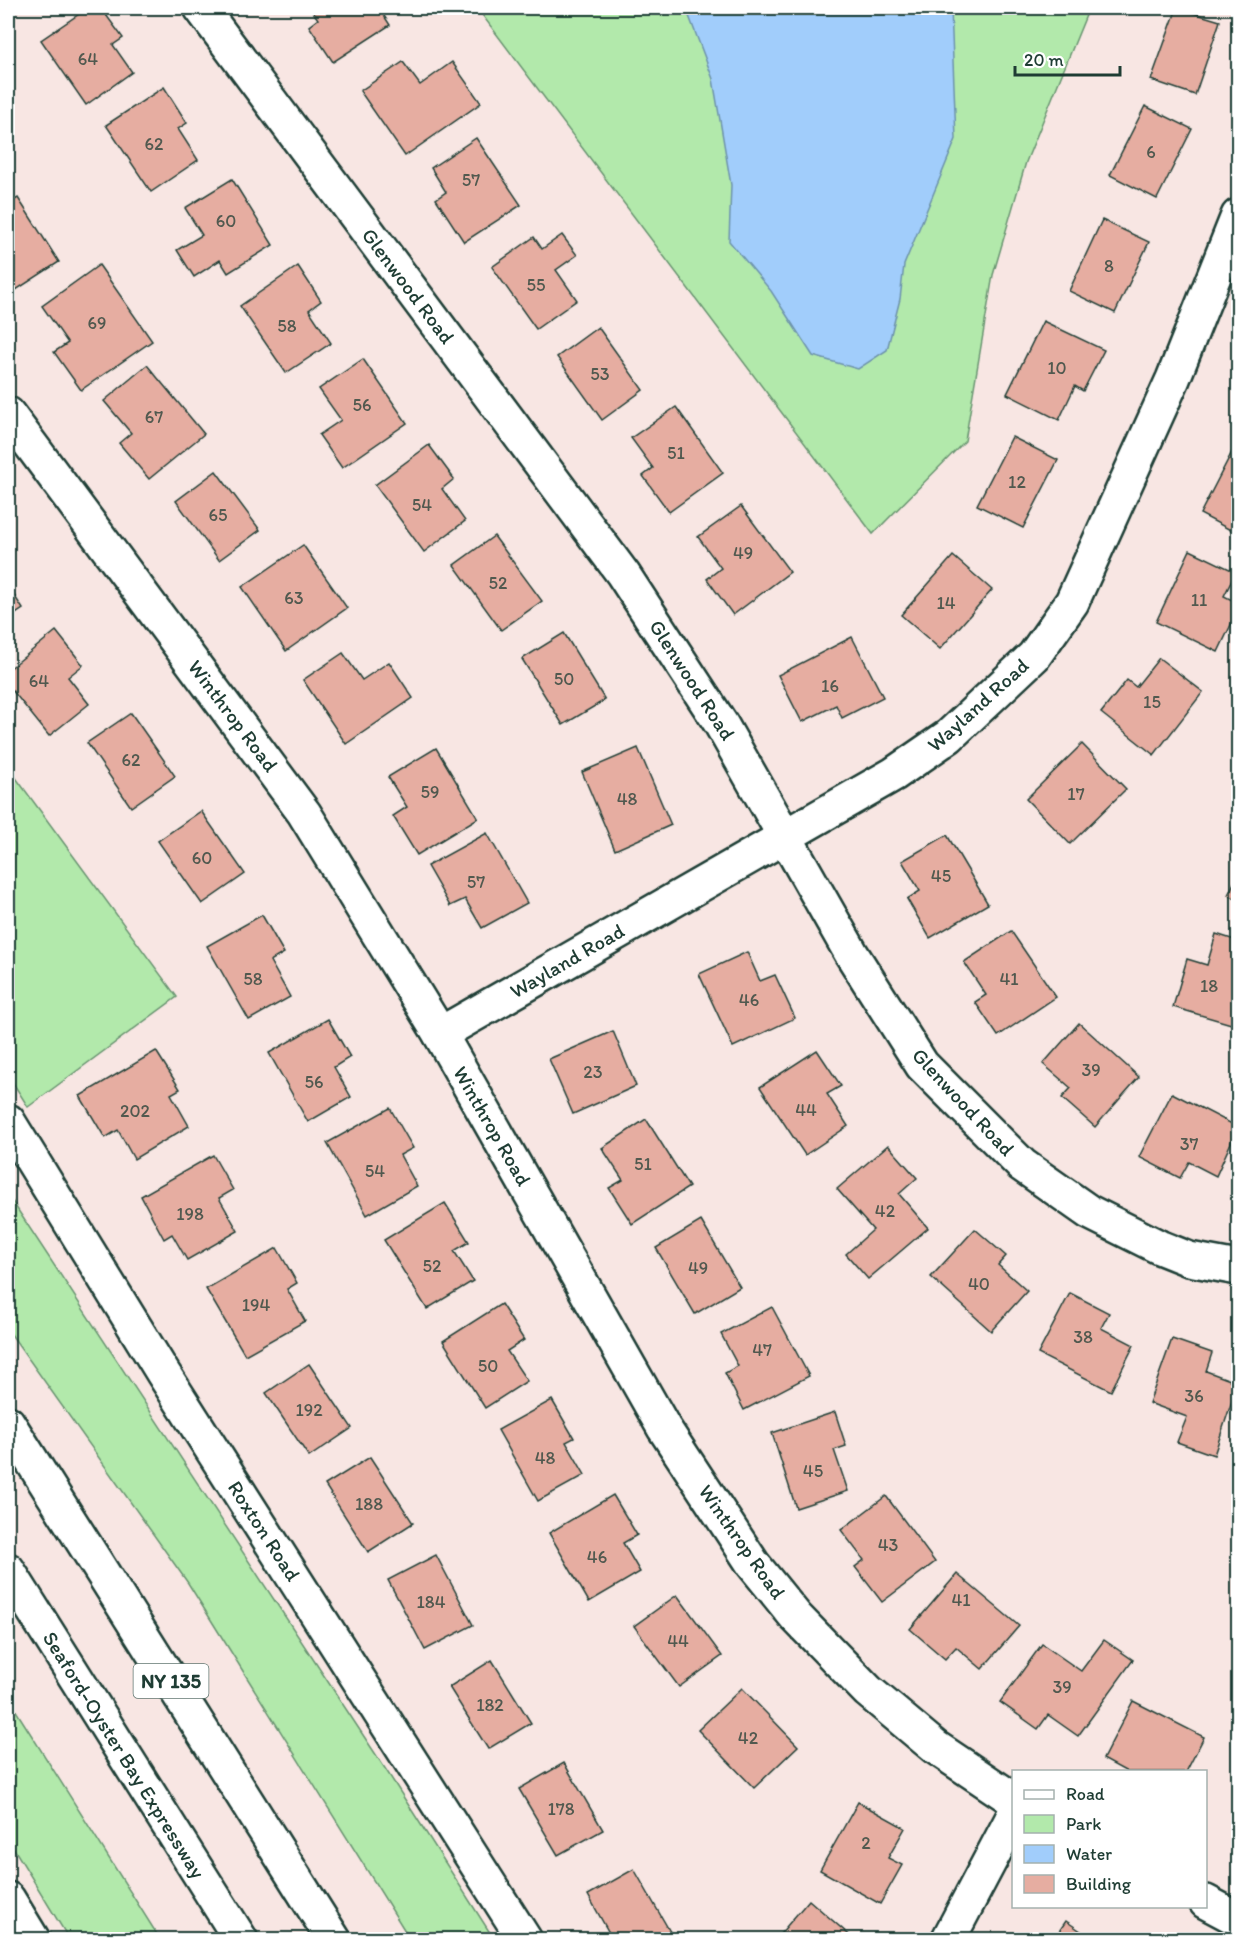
<svg xmlns="http://www.w3.org/2000/svg" width="1246" height="1947" font-family="Itim,sans-serif">
<style>
.green{fill:#b2e9ab;stroke:#689370;stroke-width:1.5}
.water{fill:#a1cdfb;stroke:#6d93ab;stroke-width:1.5}
.building{fill:#e6ada1;stroke:#1f3d34;stroke-width:1.5}
.lines{fill:none;stroke-linecap:round;stroke-linejoin:round}
.minor-casing{stroke:#1f3d34;stroke-width:38}
.highway-casing{stroke:#1f3d34;stroke-width:38}
.minor{stroke:#fff;stroke-width:33}
.highway{stroke:#fff;stroke-width:33}
.labels{text-anchor:middle;stroke-width:4.5;stroke-linejoin:round;paint-order:stroke}
.number-label{font-size:18px;fill:#51594f}
.shield{fill:#fff;stroke:#627771;stroke-width:1.5}
.shield-label{font-size:20px;font-weight:bold;fill:#1f3d34}
.street-label{font-size:21px;fill:#1f3d34;stroke:#fff}
</style>
<rect width="100%" height="100%" fill="#f8e6e3"/>
<filter id="ink" filterUnits="userSpaceOnUse"><feTurbulence type="fractalNoise" baseFrequency=".0167" numOctaves="2"/><feDisplacementMap in="SourceGraphic" scale="12" xChannelSelector="R" yChannelSelector="G"/><feConvolveMatrix kernelMatrix="1 2 1 2 8 2 1 2 1" color-interpolation-filters="sRGB"/></filter>
<g filter="url(#ink)">
<!-- green -->
<g class="green">
<path d="M477 8H1089L1026 162 993 275 965 441 873 534Z"/>
<path d="M8 767 177 997 28 1107 8 1075Z"/>
<path d="M8 1195 388 1773 494 1939H410L188 1583 8 1330Z"/>
<path d="M8 1698 160 1939H69L8 1839Z"/>
</g>
<!-- water -->
<path class="water" d="M686 8H951L956 139 904 265 900 299 887 350 858 369 813 356 771 291 729 241 731 185 713 79Z"/>
<!-- building -->
<g class="building">
<path d="M88 8H101L123 38 113 45 132 72 86 105 41 40Z"/>
<path d="M310 8H379L390 25 333 62 309 26 318 19Z"/>
<path d="M1177 8 1220 21 1195 95 1151 80Z"/>
<path d="M403 62 420 85 452 62 481 103 405 156 360 91Z"/>
<path d="M164 87 187 123 178 129 198 160 151 192 106 125Z"/>
<path d="M1145 106 1192 129 1157 199 1110 175Z"/>
<path d="M476 138 521 205 464 242 436 199 446 192 431 168Z"/>
<path d="M232 179 273 245 228 273 220 260 194 277 177 250 202 235 185 208Z"/>
<path d="M18 198 59 262 16 290 8 277V204Z"/>
<path d="M1102 220 1149 242 1115 313 1069 291Z"/>
<path d="M562 235 577 255 556 270 577 300 536 329 492 267 534 237 542 249Z"/>
<path d="M99 265 152 341 81 390 54 352 68 343 42 306Z"/>
<path d="M298 266 321 301 309 310 331 343 286 373 240 306Z"/>
<path d="M1043 321 1104 350 1083 391 1075 386 1059 420 1007 394Z"/>
<path d="M598 327 643 390 602 420 557 357Z"/>
<path d="M363 359 407 423 342 468 319 435 341 420 319 389Z"/>
<path d="M147 365 204 434 149 479 119 443 131 433 104 401Z"/>
<path d="M676 407 723 473 669 512 643 476 653 468 631 438Z"/>
<path d="M1012 437 1058 460 1023 528 977 505Z"/>
<path d="M429 445 454 479 442 489 465 521 424 552 375 485Z"/>
<path d="M1232 452 1238 455V534L1200 514Z"/>
<path d="M216 471 260 530 219 560 176 501Z"/>
<path d="M741 506 790 572 733 615 707 579 721 568 698 537Z"/>
<path d="M494 536 542 601 501 630 454 565Z"/>
<path d="M303 545 347 608 286 651 242 587Z"/>
<path d="M1190 550 1236 572 1224 596 1238 603V610L1218 652 1156 622Z"/>
<path d="M953 556 992 590 940 649 901 615Z"/>
<path d="M8 586 23 609 8 619Z"/>
<path d="M56 631 83 665 68 677 89 704 49 736 8 685V670Z"/>
<path d="M564 633 605 700 563 725 522 659Z"/>
<path d="M852 637 883 697 842 718 836 705 802 722 778 675Z"/>
<path d="M343 653 362 680 389 662 413 698 346 744 303 680Z"/>
<path d="M1159 658 1203 692 1154 755 1101 713 1127 680 1136 687Z"/>
<path d="M131 713 175 776 131 807 87 743Z"/>
<path d="M1082 744 1126 789 1070 844 1026 799Z"/>
<path d="M436 748 478 818 417 855 393 816 407 807 388 777Z"/>
<path d="M638 748 671 825 615 850 582 772Z"/>
<path d="M201 811 245 874 202 904 158 841Z"/>
<path d="M487 833 527 903 482 928 465 899 450 906 427 866Z"/>
<path d="M947 835 988 904 930 938 907 899 920 891 902 861Z"/>
<path d="M1238 875V900L1228 895Z"/>
<path d="M262 915 284 953 270 961 290 997 249 1020 207 946Z"/>
<path d="M1011 931 1056 997 998 1036 975 1002 986 995 964 962Z"/>
<path d="M1216 934 1238 941V1026L1173 1007 1187 959 1207 965Z"/>
<path d="M747 952 760 981 775 975 795 1018 733 1047 699 974Z"/>
<path d="M328 1019 350 1057 334 1067 351 1097 308 1122 269 1053Z"/>
<path d="M1079 1023 1139 1077 1095 1127 1062 1098 1071 1088 1043 1064Z"/>
<path d="M613 1031 636 1086 573 1114 549 1059Z"/>
<path d="M817 1050 841 1086 827 1094 848 1126 805 1155 760 1087Z"/>
<path d="M156 1051 180 1089 171 1094 189 1126 134 1159 118 1130 105 1138 80 1096Z"/>
<path d="M1172 1093 1238 1127 1216 1176 1189 1162 1180 1178 1139 1157Z"/>
<path d="M390 1108 413 1148 400 1155 417 1186 367 1215 327 1143Z"/>
<path d="M646 1119 689 1187 632 1224 609 1188 623 1180 602 1148Z"/>
<path d="M888 1145 917 1178 899 1194 928 1228 868 1279 846 1254 873 1230 837 1189Z"/>
<path d="M213 1155 233 1190 219 1198 238 1231 187 1260 172 1234 164 1239 141 1196Z"/>
<path d="M445 1203 469 1242 454 1251 473 1281 427 1309 384 1240Z"/>
<path d="M701 1221 740 1287 695 1314 656 1248Z"/>
<path d="M975 1229 1006 1256 998 1265 1027 1291 991 1331 931 1277Z"/>
<path d="M277 1248 297 1283 287 1289 305 1321 245 1355 206 1289Z"/>
<path d="M1070 1293 1109 1313 1101 1328 1134 1345 1111 1391 1038 1354Z"/>
<path d="M501 1304 524 1340 507 1351 527 1381 485 1408 443 1341Z"/>
<path d="M772 1307 809 1376 744 1410 725 1373 738 1366 721 1334Z"/>
<path d="M1172 1339 1212 1353 1206 1371 1238 1383 1214 1455 1177 1442 1187 1417 1149 1403Z"/>
<path d="M309 1364 352 1428 309 1457 266 1393Z"/>
<path d="M552 1400 574 1438 566 1442 585 1475 538 1501 498 1430Z"/>
<path d="M835 1412 846 1446 834 1450 848 1491 796 1508 772 1433Z"/>
<path d="M370 1457 413 1523 368 1552 325 1485Z"/>
<path d="M613 1495 637 1535 623 1543 640 1572 589 1602 549 1533Z"/>
<path d="M886 1496 935 1562 882 1602 855 1567 864 1560 841 1530Z"/>
<path d="M436 1555 473 1625 425 1650 388 1580Z"/>
<path d="M957 1574 1019 1626 982 1669 956 1647 945 1659 910 1629Z"/>
<path d="M677 1595 722 1656 679 1687 634 1626Z"/>
<path d="M1104 1640 1133 1660 1078 1736 1048 1715 1038 1729 1000 1702 1042 1644 1081 1671Z"/>
<path d="M492 1660 531 1723 488 1749 449 1687Z"/>
<path d="M742 1688 798 1746 754 1788 698 1730Z"/>
<path d="M1133 1701 1204 1737 1186 1772H1127L1103 1759Z"/>
<path d="M564 1763 603 1830 558 1855 519 1789Z"/>
<path d="M858 1802 905 1828 888 1858 902 1865 880 1904 820 1870Z"/>
<path d="M634 1869 673 1937 669 1940H613L588 1895Z"/>
<path d="M809 1900 855 1940H775Z"/>
<path d="M1066 1921 1094 1940H1053Z"/>
</g>
<g class="lines">
<defs>
<g id="minor">
<path d="M201 8 623 574 721 724 851 953 922 1065 1022 1165 1089 1212 1159 1247 1189 1259 1238 1268"/>
<path d="M8 414 304 813 440 1034 664 1428 753 1564 796 1617 868 1691 935 1747 1014 1800"/>
<path d="M440 1034 894 774 949 736 1034 656 1072 602 1173 379 1238 216"/>
<path d="M8 1121 163 1373 525 1940"/>
<path d="M8 1899 33 1940"/>
<path d="M1206 1902 1238 1919"/>
<path d="M948 1940 1014 1815"/>
</g>
<g id="highway">
<path d="M8 1423 334 1940"/>
<path d="M8 1570 241 1940"/>
</g>
</defs>
<!-- minor casing -->
<use href="#minor" class="minor-casing"/>
<!-- highway casing -->
<use href="#highway" class="highway-casing"/>
<!-- minor -->
<use href="#minor" class="minor"/>
<!-- highway -->
<use href="#highway" class="highway"/>
</g>
</g>
<g class="labels">
<!-- number labels -->
<g class="number-label">
<text x="88" y="65">64</text>
<text x="154" y="150">62</text>
<text x="1151" y="158">6</text>
<text x="471" y="186">57</text>
<text x="226" y="227">60</text>
<text x="1109" y="272">8</text>
<text x="536" y="291">55</text>
<text x="97" y="329">69</text>
<text x="287" y="332">58</text>
<text x="1057" y="374">10</text>
<text x="600" y="380">53</text>
<text x="362" y="411">56</text>
<text x="154" y="423">67</text>
<text x="676" y="459">51</text>
<text x="1017" y="488">12</text>
<text x="422" y="511">54</text>
<text x="218" y="521">65</text>
<text x="743" y="559">49</text>
<text x="498" y="589">52</text>
<text x="294" y="604">63</text>
<text x="1199" y="606">11</text>
<text x="946" y="609">14</text>
<text x="564" y="685">50</text>
<text x="39" y="687">64</text>
<text x="830" y="692">16</text>
<text x="1152" y="708">15</text>
<text x="131" y="766">62</text>
<text x="430" y="798">59</text>
<text x="1076" y="800">17</text>
<text x="627" y="805">48</text>
<text x="202" y="864">60</text>
<text x="941" y="882">45</text>
<text x="476" y="888">57</text>
<text x="253" y="985">58</text>
<text x="1009" y="985">41</text>
<text x="1209" y="992">18</text>
<text x="749" y="1006">46</text>
<text x="1091" y="1076">39</text>
<text x="593" y="1078">23</text>
<text x="314" y="1088">56</text>
<text x="806" y="1116">44</text>
<text x="135" y="1117">202</text>
<text x="1189" y="1150">37</text>
<text x="643" y="1170">51</text>
<text x="375" y="1177">54</text>
<text x="885" y="1217">42</text>
<text x="190" y="1220">198</text>
<text x="432" y="1272">52</text>
<text x="698" y="1274">49</text>
<text x="979" y="1290">40</text>
<text x="256" y="1311">194</text>
<text x="1083" y="1343">38</text>
<text x="762" y="1356">47</text>
<text x="488" y="1372">50</text>
<text x="1194" y="1402">36</text>
<text x="309" y="1416">192</text>
<text x="545" y="1464">48</text>
<text x="813" y="1477">45</text>
<text x="369" y="1510">188</text>
<text x="888" y="1551">43</text>
<text x="597" y="1563">46</text>
<text x="961" y="1606">41</text>
<text x="431" y="1608">184</text>
<text x="678" y="1647">44</text>
<text x="1062" y="1693">39</text>
<text x="490" y="1711">182</text>
<text x="748" y="1744">42</text>
<text x="561" y="1815">178</text>
<text x="866" y="1849">2</text>
</g>
<!-- shield labels -->
<rect class="shield" x="133.5" y="1664" width="75" height="34" rx="4.5"/>
<g class="shield-label">
<text x="171" y="1688">NY 135</text>
</g>
<!-- street labels -->
<g class="street-label">
<text transform="translate(408 286) rotate(53)" y="7">Glenwood Road</text>
<text transform="translate(692 680) rotate(57)" y="7">Glenwood Road</text>
<text transform="translate(978 705) rotate(-42)" y="7">Wayland Road</text>
<text transform="translate(233 716) rotate(53)" y="7">Winthrop Road</text>
<text transform="translate(567 961) rotate(-30)" y="7">Wayland Road</text>
<text transform="translate(963 1102) rotate(47)" y="7">Glenwood Road</text>
<text transform="translate(492 1126) rotate(60)" y="7">Winthrop Road</text>
<text transform="translate(264 1531) rotate(57)" y="7">Roxton Road</text>
<text transform="translate(742 1542) rotate(55)" y="7">Winthrop Road</text>
<text transform="translate(124 1755) rotate(58)" y="7">Seaford-Oyster Bay Expressway</text>
</g>
</g>
<!-- margin -->
<rect width="1246" height="1947" fill="none" stroke="#fff" stroke-width="30"/>
<rect x="15" y="15" width="1216" height="1917" fill="none" stroke="#1f3d34" stroke-width="2" filter="url(#ink)"/>
<!-- legend -->
<rect x="1012" y="1770" width="195" height="138" fill="#ffffff" stroke="#a5b1ae" stroke-width="1.5"/>
<rect x="1024" y="1790" width="30" height="9" fill="#ffffff" stroke="#a5b1ae" stroke-width="1.5"/>
<text x="1066" y="1800" font-size="18" fill="#1f3d34">Road</text>
<rect x="1024" y="1815" width="30" height="18" fill="#b2e9ab" stroke="#a5b1ae" stroke-width="1.5"/>
<text x="1066" y="1830" font-size="18" fill="#1f3d34">Park</text>
<rect x="1024" y="1845" width="30" height="18" fill="#a1cdfb" stroke="#a5b1ae" stroke-width="1.5"/>
<text x="1066" y="1860" font-size="18" fill="#1f3d34">Water</text>
<rect x="1024" y="1875" width="30" height="18" fill="#e6ada1" stroke="#a5b1ae" stroke-width="1.5"/>
<text x="1066" y="1890" font-size="18" fill="#1f3d34">Building</text>
<!-- scale -->
<path d="M1015 66v9h105v-9" fill="none" stroke="#1f3d34" stroke-width="3"/>
<text x="1024" y="66" font-size="18" fill="#1f3d34" stroke="#ffffff" stroke-width="4.5" paint-order="stroke">20 m</text>
</svg>
